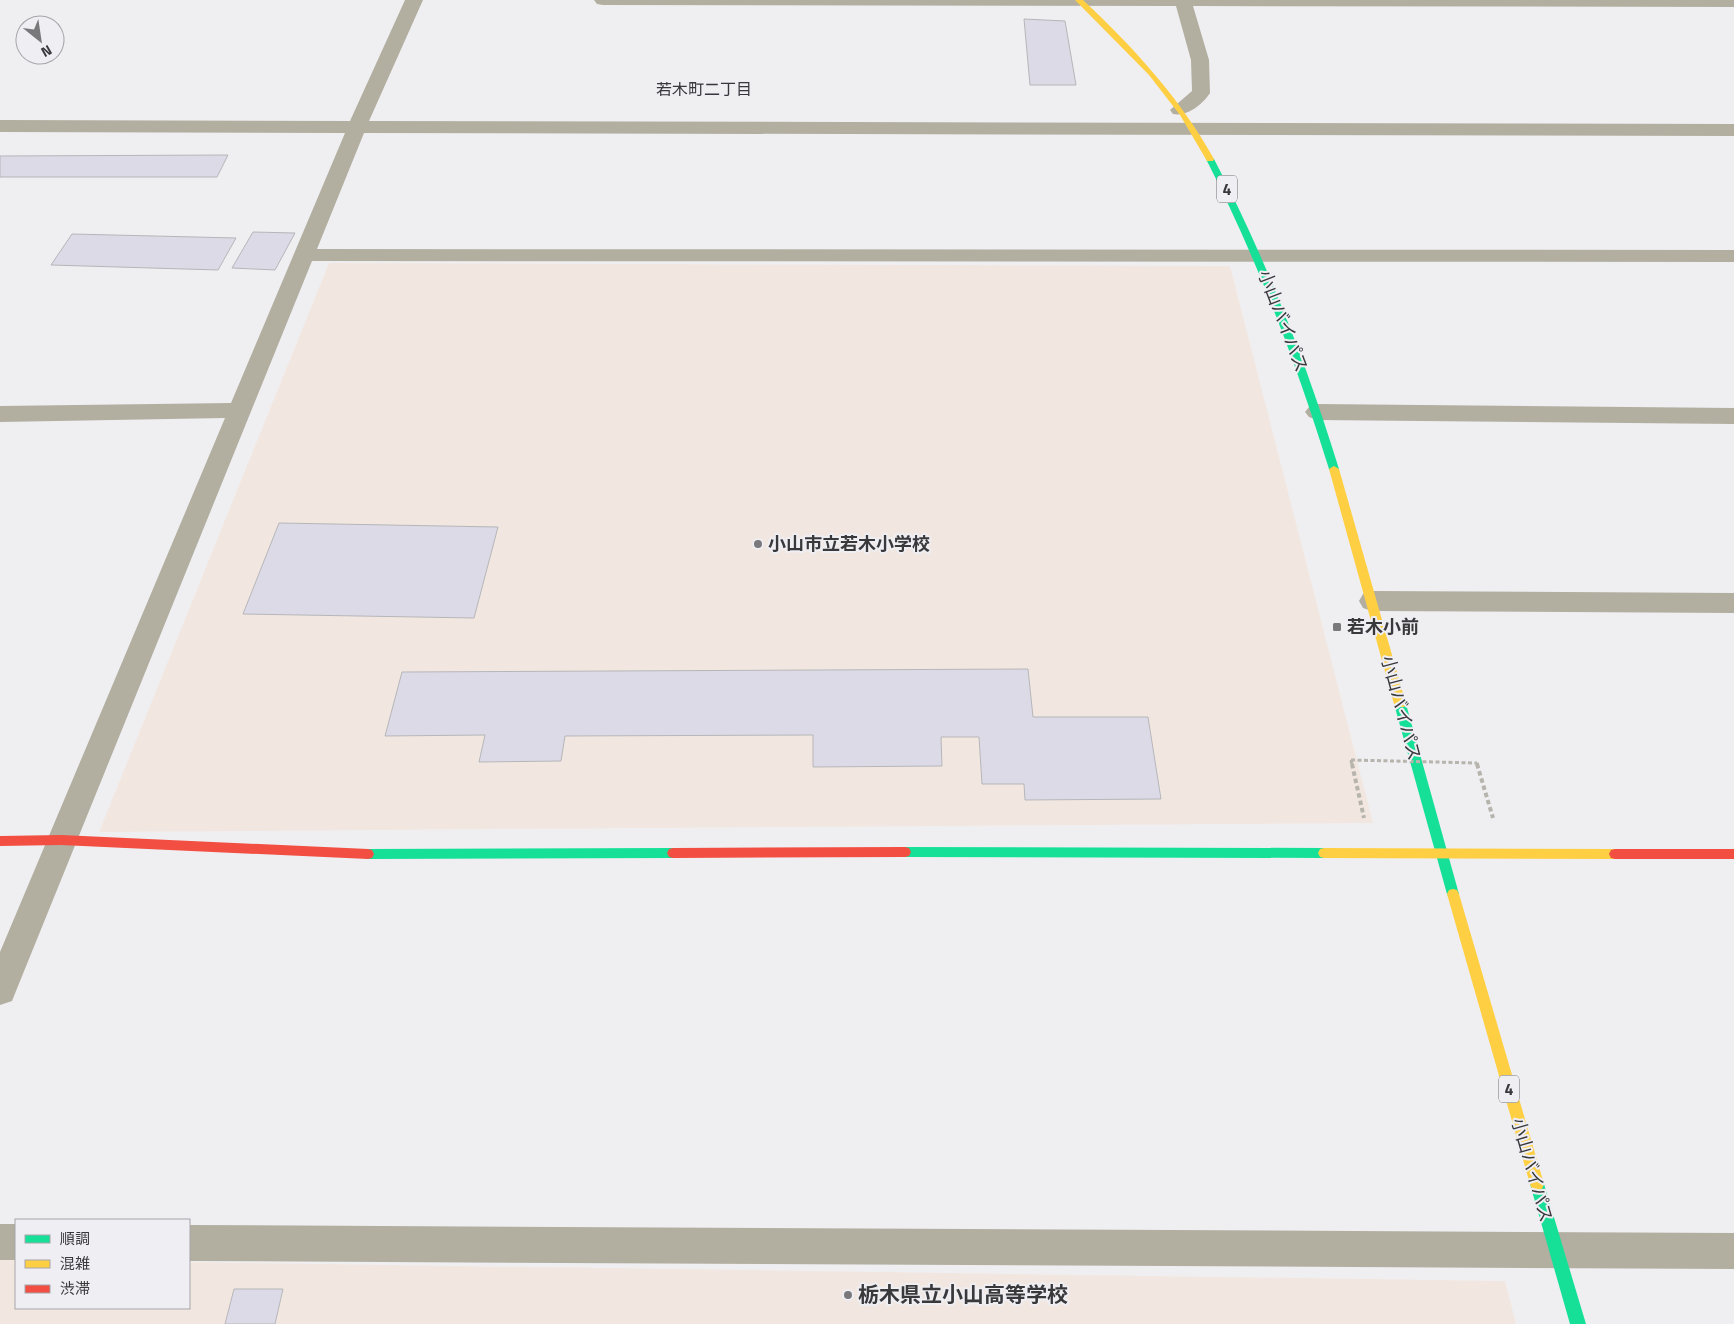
<svg xmlns="http://www.w3.org/2000/svg" width="1734" height="1324" font-family="'Titillium Web','Noto Sans JP',sans-serif">
<style>
.education{fill:#f2e7e0}
.building{fill:#dbdae6;stroke:#b6b6b9}
.lines{fill:none;stroke-linecap:round;stroke-linejoin:round}
.path-far1{stroke:#b6b4ac;stroke-width:3;stroke-dasharray:4 2.5;stroke-linecap:butt}
.path{stroke:#b6b4ac;stroke-width:4;stroke-dasharray:4.5 3;stroke-linecap:butt}
.street{fill:#b2aea0;fill-rule:evenodd}
.fast{fill:#16e098;fill-rule:evenodd}
.slow{fill:#ffcf43;fill-rule:evenodd}
.jam{fill:#f24e42;fill-rule:evenodd}
.path-bridge{stroke:#b6b4ac;stroke-width:3;stroke-dasharray:4 2.5;stroke-linecap:butt}
.poi-dot{fill:#79787b;stroke:#eeeef3;stroke-width:2}
.labels{text-anchor:middle;stroke-width:4;stroke-linejoin:round;paint-order:stroke}
.far-neighbourhood-label{font-size:16px;fill:#37363a;stroke:#eeeef3}
.shield{fill:#eeeef3;stroke:#6f6f72;stroke-width:1}
.shield-label{font-size:16px;font-weight:bold;fill:#39383b}
.street-label{font-size:18px;fill:#39383b;stroke:#eeeef3}
.poi-label{font-size:18px;font-weight:bold;fill:#39383b;stroke:#eeeef3;text-anchor:start}
.near-poi-label{font-size:21px;font-weight:bold;fill:#39383b;stroke:#eeeef3;text-anchor:start}
</style>
<rect width="100%" height="100%" fill="#efeff2"/>
<!-- education -->
<g class="education">
<path d="M329 263 1230 266 1373 823 99 832Z"/>
<path d="M0 1259 16 1260V1308H189V1262L1505 1281 1516 1324H0Z"/>
</g>
<!-- building -->
<g class="building">
<path d="M1024 19 1065 21 1076 85H1030Z"/>
<path d="M228 155 217 177H0V156Z"/>
<path d="M253 232 295 233 275 270 232 268Z"/>
<path d="M72 234 236 238 218 270 51 265Z"/>
<path d="M279 523 498 527 474 618 243 614Z"/>
<path d="M1028 669 1033 717H1148L1161 799 1025 800 1024 784H982L979 737H941L942 766 813 767V735L565 736 561 761 479 762 485 735 385 736 402 672Z"/>
<path d="M234 1289H283L275 1324H225Z"/>
</g>
<g class="lines">
<!-- path-far1 -->
<g class="path-far1">
<path d="M1351 760 1352 765"/>
<path d="M1477 763 1478 765"/>
</g>
<!-- path -->
<g class="path">
<path d="M1352 764 1364 818"/>
<path d="M1477 764 1493 818"/>
</g>
<!-- street -->
<g class="street">
<path d="M405 0H423L369 121 1734 124V136L364 133 317 249 1734 250V262L312 261 16 991 12 1001 0 1005V952L225 418 0 422V406L231 403 345 133 0 132V120L350 121Z"/>
<path d="M594 0H1734V7L1193 6 1209 60 1210 93C1203 104 1187 117 1173 114L1170 110 1192 91 1191 60 1176 6 603 5 597 4Z"/>
<path d="M1317 404 1734 408V424L1317 420 1309 417 1305 412 1309 407Z"/>
<path d="M1372 591 1734 593V613L1372 611 1363 608 1359 601 1363 594Z"/>
<rect x="0" y="1224" width="16" height="36"/>
<path d="M189 1225 1734 1233V1269L189 1261Z"/>
</g>
<!-- fast -->
<g class="fast">
<path d="M1207 157 1214 159C1266 259 1306 362 1339 469L1338 471H1330L1329 469C1296 362 1257 259 1206 159Z"/>
<path d="M1400 700 1404 701 1406 704 1459 894 1457 898 1453 899 1449 898 1447 894 1394 704 1396 701Z"/>
<path d="M905 847 1324 848 1328 849 1330 853 1328 857 1324 858 905 857 901 856 899 852 901 848Z"/>
<path d="M673 848 677 849 679 853 677 857 673 858 368 859 364 858 362 854 364 850 368 849Z"/>
<path d="M1537 1177 1542 1179 1544 1184 1586 1324H1570L1530 1184 1532 1179Z"/>
</g>
<!-- slow -->
<g class="slow">
<path d="M1075 0H1083C1134 48 1180 98 1214 159L1213 161H1207L1180 115 1149 75Z"/>
<path d="M1334 466 1339 469 1406 704 1404 707H1396L1394 704 1329 469Z"/>
<path d="M1324 848 1615 849 1619 850 1621 854 1619 858 1615 859 1324 858 1320 857 1318 853 1320 849Z"/>
<path d="M1453 889 1457 890 1459 894 1544 1184 1542 1189 1537 1191 1532 1189 1530 1184 1447 894 1449 890Z"/>
</g>
<!-- jam -->
<g class="jam">
<path d="M61 835 368 849 372 850 374 854 372 858 368 859 61 845 0 846V836Z"/>
<path d="M905 847 909 848 911 852 909 856 905 857 673 858 669 857 667 853 669 849 673 848Z"/>
<path d="M1615 849H1734V859H1615L1611 858 1609 854 1611 850Z"/>
</g>
<!-- path-bridge -->
<path class="path-bridge" d="M1351 760 1477 763"/>
</g>
<!-- markers -->
<g class="poi-dot">
<circle cx="758" cy="544" r="5"/>
<rect x="1332" y="622" width="10" height="10" rx="2.5"/>
<circle cx="848" cy="1295" r="5"/>
</g>
<g class="labels">
<!-- far-neighbourhood labels -->
<g class="far-neighbourhood-label">
<text x="704" y="95">若木町二丁目</text>
</g>
<!-- shield labels -->
<g class="shield">
<rect x="1217" y="175.5" width="20" height="27" rx="4"/>
<rect x="1499" y="1075.5" width="20" height="27" rx="4"/>
</g>
<g class="shield-label">
<text x="1227" y="195">4</text>
<text x="1509" y="1095">4</text>
</g>
<!-- street labels -->
<g class="street-label">
<text transform="translate(1283 321) rotate(69)" y="6">小山バイパス</text>
<text transform="translate(1401 708) rotate(75)" y="6">小山バイパス</text>
<text transform="translate(1532 1170) rotate(74)" y="6">小山バイパス</text>
</g>
<!-- poi labels -->
<g class="poi-label">
<text x="768" y="550">小山市立若木小学校</text>
<text x="1347" y="633">若木小前</text>
</g>
<!-- near-poi labels -->
<g class="near-poi-label">
<text x="858" y="1302">栃木県立小山高等学校</text>
</g>
</g>
<!-- legend -->
<rect x="15" y="1219" width="175" height="90" fill="#eeeef3" stroke="#a6a5a9"/>
<rect x="25" y="1235" width="25" height="8" fill="#16e098" stroke="#a6a5a9"/>
<text x="60" y="1244" font-size="15" fill="#39383b">順調</text>
<rect x="25" y="1260" width="25" height="8" fill="#ffcf43" stroke="#a6a5a9"/>
<text x="60" y="1269" font-size="15" fill="#39383b">混雑</text>
<rect x="25" y="1285" width="25" height="8" fill="#f24e42" stroke="#a6a5a9"/>
<text x="60" y="1294" font-size="15" fill="#39383b">渋滞</text>
<!-- north arrow -->
<g transform="translate(40 40) rotate(150)"><circle r="24" fill="#eeeef3" stroke="#a6a5a9"/>
<path d="M0-4L9 19L0 12L-9 19Z" fill="#79787b"/>
<text y="-8" font-size="14" font-weight="bold" text-anchor="middle" fill="#39383b">N</text>
</g>
</svg>
